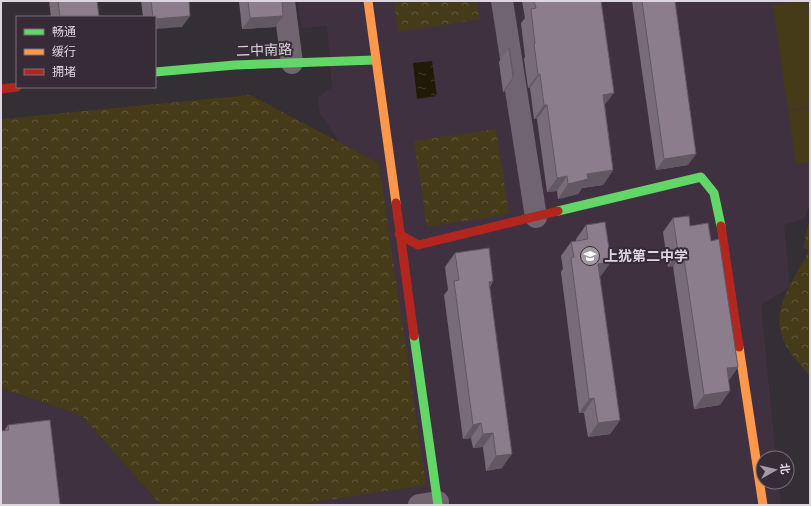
<svg xmlns="http://www.w3.org/2000/svg" width="811" height="506" font-family="Jost,'Noto Sans SC',sans-serif">
<style>
.built{fill:#403140}
.forest{fill:url(#forest-crowns)}
.pitch{fill:#453b18}
.water{fill:url(#water-ripples)}
.lines{fill:none;stroke-linecap:round;stroke-linejoin:round}
.street{stroke:#706471;stroke-width:22}
.fast{stroke:#63d668;stroke-width:9}
.slow{stroke:#ff974d;stroke-width:9}
.jam{stroke:#b3261e;stroke-width:9}
.wall{fill:#786c78}
.shaded-wall{fill:#615862}
.building{fill:#8b7d8c;stroke:#615862}
.labels{text-anchor:middle;stroke-width:4;stroke-linejoin:round;paint-order:stroke}
.street-label{font-size:14px;fill:#ded6de;stroke:#372b38}
.poi-label{font-size:14px;font-weight:bold;fill:#ded6de;stroke:#372b38;text-anchor:start}
</style>
<defs>
<pattern id="forest-crowns" width="20" height="18" patternUnits="userSpaceOnUse"><rect width="20" height="18" fill="#453b18"/><path d="M2 6a3 3 0 1 1 6 0M12 15a3 3 0 1 1 6 0" fill="none" stroke="#5f5739"/></pattern>
<pattern id="water-ripples" width="26" height="14" patternUnits="userSpaceOnUse"><rect width="26" height="14" fill="#211a06"/><path d="M2 4q2-2 4 0t4 0M15 11q2-2 4 0t4 0" fill="none" stroke="#413b2a"/></pattern>
</defs>
<rect width="100%" height="100%" fill="#342e35"/>
<!-- built -->
<g class="built">
<path d="M298 1H810V205L804 219 784 225 790 287 761 305 776 458H763V482H778L781 505H296L425 485 379 163 339 142 320 113 318 97 332 87 327 26 301 28Z"/>
<path d="M1 388 81 415 161 505H1Z"/>
</g>
<!-- forest -->
<g class="forest">
<path d="M394 1H477L480 19 398 32Z"/>
<path d="M250 95 379 163 426 485 296 505H161L81 415 1 388V119Z"/>
<path d="M496 129 509 214 427 227 414 141Z"/>
<path d="M810 219V376C800 364 785 350 781 333 773 305 797 274 809 251L803 247Z"/>
</g>
<!-- pitch -->
<g class="pitch">
<path d="M801 1H810V107L788 110 773 5Z"/>
<path d="M810 108V162L796 164 788 111Z"/>
</g>
<!-- water -->
<path class="water" d="M432 61 437 96 417 99 413 63Z"/>
<g class="lines">
<!-- street -->
<g class="street">
<path d="M284 1 292 63"/>
<path d="M502 1 536 217"/>
<path d="M419 505 438 502"/>
</g>
<!-- fast -->
<g class="fast">
<path d="M155 72 235 65 375 60"/>
<path d="M558 211 701 177 714 193 721 226"/>
<path d="M414 336 438 505"/>
</g>
<!-- slow -->
<g class="slow">
<path d="M368 1 396 203"/>
<path d="M739 347 763 505"/>
</g>
<!-- jam -->
<g class="jam">
<path d="M1 89 17 87"/>
<path d="M396 203 414 336"/>
<path d="M721 226 739 347"/>
<path d="M399 234 418 245 558 211"/>
</g>
</g>
<!-- wall -->
<g class="wall">
<path d="M49 1H97L99 17H51Z"/>
<path d="M141 1H189L182 27 155 17H143Z"/>
<path d="M239 1H282L275 27 242 29Z"/>
<path d="M522 1H601L605 106 613 170 603 185 582 188 578 194 558 199 557 191 547 192 537 119H534L530 88H528L524 59 525 57 521 23 525 18Z"/>
<path d="M632 1H675L688 165 656 170Z"/>
<path d="M509 48 514 77 504 92H503L499 62Z"/>
<path d="M673 218 690 226 711 241 738 367 729 380 720 405 694 409 673 266 668 267 663 232Z"/>
<path d="M586 225 601 276H599L620 420 610 434 588 437 584 413H579L561 272 563 269 561 256 571 242 576 241V239Z"/>
<path d="M455 253 493 281 490 287 502 468 486 471 483 447 473 448 471 438 463 439 444 295 448 290 445 267Z"/>
<path d="M8 425 60 505 4 431Z"/>
</g>
<!-- shaded-wall -->
<g class="shaded-wall">
<path d="M190 16 182 27 155 29V19Z"/>
<path d="M283 16 275 27 242 29 250 18Z"/>
<path d="M538 74H540L530 88H528Z"/>
<path d="M513 77H514L504 92H503Z"/>
<path d="M614 93 603 107V95Z"/>
<path d="M544 105H547L537 119H534Z"/>
<path d="M696 154 688 165 656 170 664 159Z"/>
<path d="M613 170 603 185 582 188 578 194 558 199 568 184 587 174Z"/>
<path d="M567 176 557 191 547 192 557 178Z"/>
<path d="M678 252H683L673 266 668 267Z"/>
<path d="M611 262 601 276 588 278 598 264Z"/>
<path d="M493 281 483 295 489 282Z"/>
<path d="M738 367 728 381 727 368Z"/>
<path d="M730 391 720 405 694 409 704 395Z"/>
<path d="M594 398 584 413H579L589 399Z"/>
<path d="M620 420 610 434 588 437 598 423Z"/>
<path d="M481 423 471 438 463 439 473 425Z"/>
<path d="M493 433 483 447 473 448 483 434Z"/>
<path d="M512 454 502 468 486 471 496 456Z"/>
</g>
<!-- building -->
<g class="building">
<path d="M58 1H97L99 17H60Z"/>
<path d="M151 1H189L190 16 155 19V17H153Z"/>
<path d="M248 1H282L283 16 250 18Z"/>
<path d="M534 1H601L614 93 603 95 613 170 587 174 588 179 568 184 567 176 557 178 547 105H544L540 74H538L534 44H535L531 9 536 8Z"/>
<path d="M642 1H675L696 154 664 159Z"/>
<path d="M509 48 514 77H513Z"/>
<path d="M689 216 690 226 708 223 711 241 719 239 738 367 727 368 730 391 704 395 683 252H678L673 218Z"/>
<path d="M605 222 611 262 598 264 620 420 598 423 594 398 589 399 571 258 574 257 571 242 588 239 586 225Z"/>
<path d="M489 248 493 281 489 282 512 454 496 456 493 433 483 434 481 423 473 425 454 281 459 280 455 253Z"/>
<path d="M50 420 60 505H1V431L9 430 8 425Z"/>
</g>
<!-- icons -->
<defs>
<symbol id="school-disc" viewBox="-11 -11 22 22"><circle r="9.5" fill="#a29ba3" stroke="#372b38"/><path d="M0-5L7-2L0 1L-7-2ZM-4 1L0 2.5L4 1V4Q0 6-4 4Z" fill="#fff"/></symbol>
</defs>
<g fill-rule="evenodd">
<use href="#school-disc" x="579" y="245" width="22" height="22"/>
</g>
<g class="labels">
<!-- street labels -->
<g class="street-label">
<text transform="translate(264 50) rotate(-2)" y="5">二中南路</text>
</g>
<!-- poi labels -->
<g class="poi-label">
<text x="604" y="261">上犹第二中学</text>
</g>
</g>
<!-- border -->
<rect width="811" height="506" fill="none" stroke="#ded6de" stroke-width="4"/>
<!-- legend -->
<rect x="16" y="16" width="140" height="72" fill="#372b38" stroke="#7a6f7a"/>
<rect x="24" y="29" width="20" height="6" fill="#63d668" stroke="#7a6f7a"/>
<text x="52" y="36" font-size="12" fill="#ded6de">畅通</text>
<rect x="24" y="49" width="20" height="6" fill="#ff974d" stroke="#7a6f7a"/>
<text x="52" y="56" font-size="12" fill="#ded6de">缓行</text>
<rect x="24" y="69" width="20" height="6" fill="#b3261e" stroke="#7a6f7a"/>
<text x="52" y="76" font-size="12" fill="#ded6de">拥堵</text>
<!-- north arrow -->
<g transform="translate(775 470) rotate(82)"><circle r="19" fill="#372b38" stroke="#7a6f7a"/>
<path d="M0-3L7 15L0 10L-7 15Z" fill="#a29ba3"/>
<text y="-6" font-size="11" font-weight="bold" text-anchor="middle" fill="#ded6de">北</text>
</g>
</svg>
